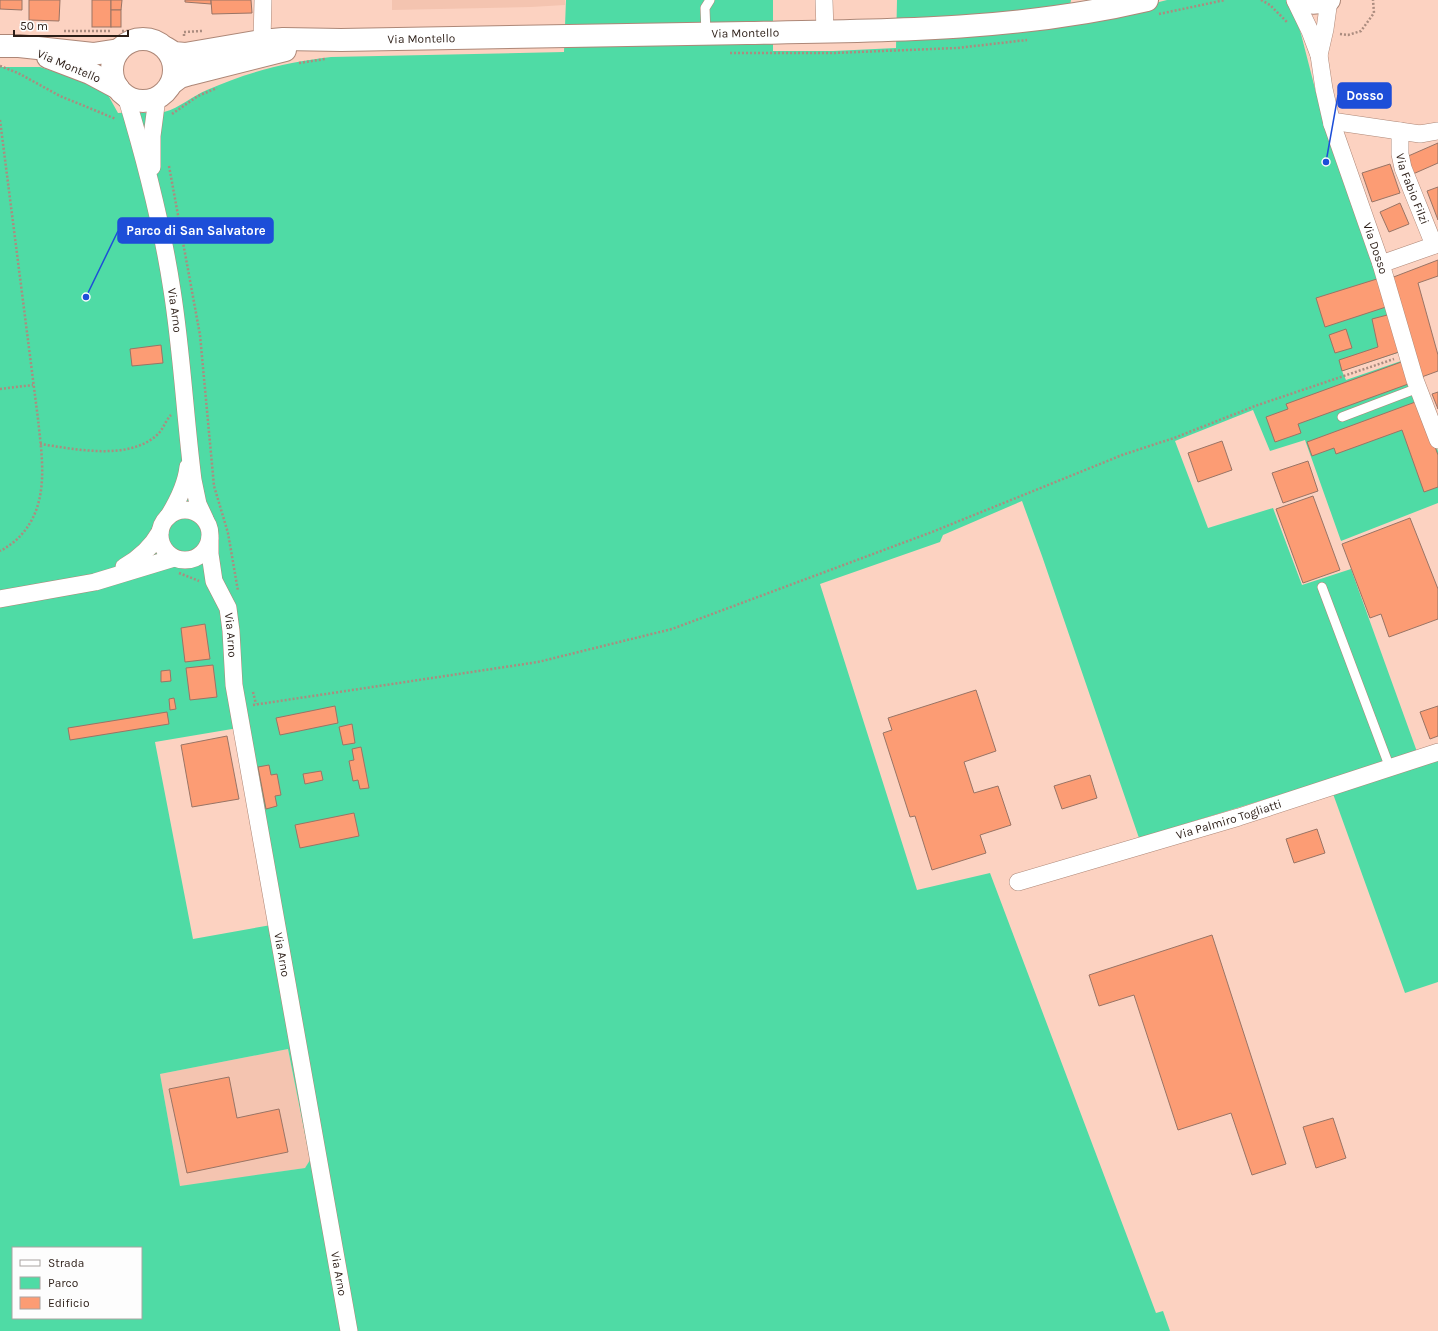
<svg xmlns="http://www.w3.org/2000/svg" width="1438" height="1331" font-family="Karla,sans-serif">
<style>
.built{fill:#f4c4b0}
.green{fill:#4fdba5;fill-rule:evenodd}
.building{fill:#fc9c74;stroke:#997465}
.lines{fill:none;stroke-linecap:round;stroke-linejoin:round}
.service-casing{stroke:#ad8777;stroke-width:10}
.minor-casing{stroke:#ad8777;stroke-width:18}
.tertiary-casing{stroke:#ad8777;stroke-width:24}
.path{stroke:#ab8c7f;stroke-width:2.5;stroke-dasharray:2 2;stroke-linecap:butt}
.service{stroke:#fff;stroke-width:9}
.minor{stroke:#fff;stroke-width:17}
.tertiary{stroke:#fff;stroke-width:22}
.labels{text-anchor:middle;stroke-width:3;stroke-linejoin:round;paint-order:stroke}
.street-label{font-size:12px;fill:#2c1e17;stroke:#fdfdfd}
.leader{fill:none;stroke:#1d4ed8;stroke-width:1.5}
.callout-dot{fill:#1d4ed8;stroke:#fdfdfd;stroke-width:1.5}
.callout{fill:#1d4ed8;stroke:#1d4ed8;stroke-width:1.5}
.callout-label{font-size:13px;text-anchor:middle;font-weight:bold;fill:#fff}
</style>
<rect width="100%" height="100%" fill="#fcd2c1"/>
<!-- built -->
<g class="built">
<path d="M392 0H565V5L531 7 392 10Z"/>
<path d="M288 1049 310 1160 305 1168 180 1187 160 1074Z"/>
</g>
<!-- green -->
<path class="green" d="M566 0H773V51H833L896 48 897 0H1071L1067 25 1167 0H1290L1301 34 1321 112 1371 246 1400 352 1342 371 1346 380 1404 360 1438 451V503L1341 541 1305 440 1270 451 1253 410 1175 441 1208 528 1273 508 1302 585 1351 569 1420 760 1438 754V982L1405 993 1328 780 1139 838 1042 556 1022 501 943 535 940 542 820 584 917 890 990 873 1156 1313 1163 1311 1170 1331H0V67H40L93 84 108 95 118 113C131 112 151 114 164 112 180 108 192 96 207 90 247 72 288 62 331 57L564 52ZM238 728 271 925 193 939 155 742ZM288 1049 310 1160 305 1168 180 1186 160 1074ZM13 1248H141V1318H13Z"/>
<!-- building -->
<g class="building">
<path d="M0 0H22V10L0 9Z"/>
<path d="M29 0H60L59 21 29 20Z"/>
<rect x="92" y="0" width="19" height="27"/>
<path d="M111 0H122L121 10H111Z"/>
<path d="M185 0H211V4L185 2Z"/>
<path d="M211 0H251L252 13 212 14Z"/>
<rect x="111" y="10" width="10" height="17"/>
<path d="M1438 143V163L1413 174 1406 157Z"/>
<path d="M1390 164 1400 193 1372 202 1362 173Z"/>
<path d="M1438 187V220L1427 191Z"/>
<path d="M1400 203 1409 224 1389 232 1380 212Z"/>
<path d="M1438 260V276L1418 283 1438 355V371L1419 378 1391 278Z"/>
<path d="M1380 278 1389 306 1325 327 1316 298Z"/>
<path d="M1391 314 1399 352 1342 371 1339 360 1378 347 1372 319Z"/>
<path d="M1346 329 1352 348 1335 353 1329 335Z"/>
<path d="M161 345 163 363 132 366 130 349Z"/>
<path d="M1404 361 1411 383 1298 424 1301 433 1275 442 1266 417 1288 409 1286 404Z"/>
<path d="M1438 392V409L1432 394Z"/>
<path d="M1418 401 1438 455V487L1424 492 1402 430 1336 454 1334 448 1312 456 1307 442Z"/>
<path d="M1222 441 1232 470 1198 482 1188 453Z"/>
<path d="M1308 461 1318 491 1283 503 1272 473Z"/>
<path d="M1313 496 1340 570 1303 583 1276 509Z"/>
<path d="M1410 518 1438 589V619L1389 637 1381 614 1370 618 1342 544Z"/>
<path d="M205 624 210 659 185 662 181 628Z"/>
<path d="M213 665 217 697 190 700 186 668Z"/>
<path d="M170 670 171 681 161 682V671Z"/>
<path d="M976 690 996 751 964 762 974 793 998 786 1011 825 980 835 986 853 932 870 915 816 910 817 883 733 892 730 888 718Z"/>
<path d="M174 698 176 709 170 710 169 699Z"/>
<path d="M335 706 338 723 280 735 276 718Z"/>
<path d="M1438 706V736L1430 739 1420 712Z"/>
<path d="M167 712 169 724 70 740 68 728Z"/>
<path d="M352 724 355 743 343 745 339 727Z"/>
<path d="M227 736 239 799 192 807 181 745Z"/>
<path d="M361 747 369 788 360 789 358 780 353 781 349 761 354 760 352 749Z"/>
<path d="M269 765 271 775 277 774 281 795 275 796 277 806 266 809 258 767Z"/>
<path d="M321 771 323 780 305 784 303 774Z"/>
<path d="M1090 775 1097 798 1062 809 1054 786Z"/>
<path d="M354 813 359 836 300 848 295 825Z"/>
<path d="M1317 829 1325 853 1294 863 1286 839Z"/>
<path d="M1212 935 1286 1164 1252 1175 1231 1113 1178 1130 1134 995 1099 1006 1089 975Z"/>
<path d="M229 1077 237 1118 279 1109 288 1152 187 1173 169 1089Z"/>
<path d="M1333 1118 1346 1158 1316 1168 1303 1127Z"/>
</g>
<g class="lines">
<defs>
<g id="service">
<path d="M706 34 705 8 710 0"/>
<path d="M1342 417 1418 388"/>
<path d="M1322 587 1390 768"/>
</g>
<g id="minor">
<path d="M824 0 825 32"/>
<path id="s1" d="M1295 0 1310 31 1319 55 1324 89 1332 124 1381 264 1415 380 1438 440"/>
<path d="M255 49 258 48 262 41 263 0"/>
<path d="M1319 55 1325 29 1329 0"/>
<path id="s2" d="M126 96C145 159 162 224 172 290 182 353 185 417 193 480L198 504 205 519"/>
<path d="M1332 124 1338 122 1420 134 1438 131"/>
<path id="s3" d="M1400 131V154L1403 168 1434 245"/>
<path d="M152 167V136L157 98"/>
<path d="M1381 264 1438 244"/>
<circle cx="185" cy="535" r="25"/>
<path d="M168 517C178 501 186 485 188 467"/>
<path id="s4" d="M210 538V554L214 581 228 608 231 631 234 685 349 1331"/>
<path d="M124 567C140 558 151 548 160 532"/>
<path d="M0 599 95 582 174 558"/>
<path id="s5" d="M1018 882 1239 817 1438 752"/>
</g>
<g id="tertiary">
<path d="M1298 0C1309 4 1318 4 1329 0"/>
<circle cx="143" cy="70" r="31"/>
<path d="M0 46H19L93 54 119 50"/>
<path id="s6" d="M166 48 174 53 185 54 262 41 283 39 341 40C477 38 612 35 747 33 881 31 1016 31 1147 0"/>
<path d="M48 57 90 73 118 88"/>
<path d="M172 83 180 77 190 74 285 50"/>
</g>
</defs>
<!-- service casing -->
<use href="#service" class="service-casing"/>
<!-- minor casing -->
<use href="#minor" class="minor-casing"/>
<!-- tertiary casing -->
<use href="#tertiary" class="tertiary-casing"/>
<!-- path -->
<g class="path">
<path d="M1261 0 1270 5 1287 22"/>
<path d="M1159 14 1225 0"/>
<path d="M64 31H111"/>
<path d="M122 31H157"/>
<path d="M1340 34 1348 35 1361 31 1374 13 1373 0"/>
<path d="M184 36V32L202 31"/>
<path d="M730 53H833L957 48 1027 40"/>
<path d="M299 63 325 59"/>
<path d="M0 66 18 73 60 96 116 119"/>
<path d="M172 114 198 96 217 88"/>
<path d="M0 120 38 419C42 458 50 502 22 534 16 541 8 547 0 551"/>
<path d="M169 166 200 335 214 486 228 533 238 591"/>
<path d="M0 389 33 385"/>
<path d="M40 444C75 449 128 461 157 435 163 430 165 421 171 415"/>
<path d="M179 573 199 581"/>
<path d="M253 692 256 704"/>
<path d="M253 705 538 662 672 629 932 532 1122 455 1174 438 1255 406 1394 359"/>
</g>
<!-- service -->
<use href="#service" class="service"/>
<!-- minor -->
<use href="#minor" class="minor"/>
<!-- tertiary -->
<use href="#tertiary" class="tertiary"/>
</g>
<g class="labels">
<!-- street labels -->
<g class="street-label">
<text dy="4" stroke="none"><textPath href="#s6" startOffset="582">Via Montello</textPath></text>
<text dy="4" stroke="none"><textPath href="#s6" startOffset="258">Via Montello</textPath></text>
<text transform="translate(69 66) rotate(23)" y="4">Via Montello</text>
<text dy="4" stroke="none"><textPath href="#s3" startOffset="60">Via Fabio Filzi</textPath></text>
<text dy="4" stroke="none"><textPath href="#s1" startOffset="262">Via Dosso</textPath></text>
<text dy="4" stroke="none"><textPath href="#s2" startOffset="220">Via Arno</textPath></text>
<text dy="4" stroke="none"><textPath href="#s4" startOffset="101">Via Arno</textPath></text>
<text dy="4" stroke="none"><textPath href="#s5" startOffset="220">Via Palmiro Togliatti</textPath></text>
<text dy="4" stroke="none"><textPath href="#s4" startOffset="425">Via Arno</textPath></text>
<text dy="4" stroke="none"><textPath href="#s4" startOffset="749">Via Arno</textPath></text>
</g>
</g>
<!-- callouts -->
<path class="leader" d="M1326 162L1338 95M86 297L118 231"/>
<g class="callout-dot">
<circle cx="1326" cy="162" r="4"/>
<circle cx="86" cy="297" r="4"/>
</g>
<g class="callout">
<rect x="1338" y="83" width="53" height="25" rx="4"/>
<rect x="118" y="218" width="155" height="25" rx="4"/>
</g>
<g class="callout-label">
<text x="1365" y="100">Dosso</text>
<text x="196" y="235">Parco di San Salvatore</text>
</g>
<!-- legend -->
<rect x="12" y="1247" width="130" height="72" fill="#fdfdfd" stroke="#a9a4a1"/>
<rect x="20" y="1260" width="20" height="6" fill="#ffffff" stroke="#a9a4a1"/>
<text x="48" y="1267" font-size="12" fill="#2c1e17">Strada</text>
<rect x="20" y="1277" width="20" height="12" fill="#4fdba5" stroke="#a9a4a1"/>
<text x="48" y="1287" font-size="12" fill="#2c1e17">Parco</text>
<rect x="20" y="1297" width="20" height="12" fill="#fc9c74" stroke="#a9a4a1"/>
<text x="48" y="1307" font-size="12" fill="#2c1e17">Edificio</text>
<!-- scale -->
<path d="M14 30v6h114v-6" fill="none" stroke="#2c1e17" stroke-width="2"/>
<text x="20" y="30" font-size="12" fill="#2c1e17" stroke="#fdfdfd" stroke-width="3" paint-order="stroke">50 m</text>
</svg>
